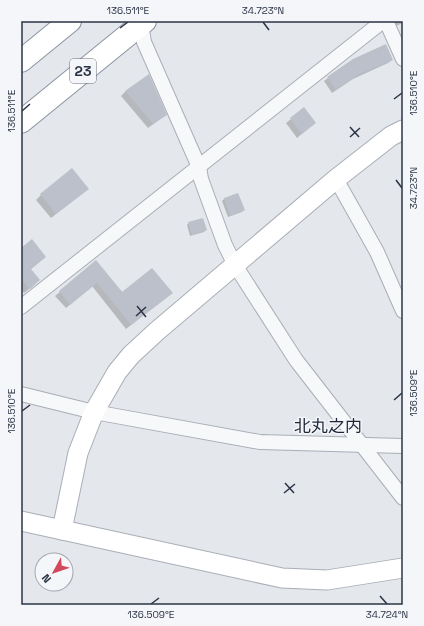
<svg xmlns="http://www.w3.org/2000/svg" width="424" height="626" font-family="'Space Grotesk','Noto Sans JP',sans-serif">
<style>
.shadow{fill:#0003}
.building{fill:#bbc0ca}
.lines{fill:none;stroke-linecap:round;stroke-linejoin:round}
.street-casing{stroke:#a9aeb7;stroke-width:16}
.secondary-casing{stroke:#a9aeb7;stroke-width:21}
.highway-casing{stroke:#8b94a3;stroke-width:24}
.street{stroke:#f7f8fa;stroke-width:14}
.secondary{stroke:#fff;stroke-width:19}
.highway{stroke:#fff;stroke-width:22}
.ticks{fill:none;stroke:#2b3445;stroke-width:1.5}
.labels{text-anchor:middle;stroke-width:3;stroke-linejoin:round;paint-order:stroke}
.shield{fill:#f4f6f9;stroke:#676e7b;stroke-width:1}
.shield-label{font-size:14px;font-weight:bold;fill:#2b3445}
.quarter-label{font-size:17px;fill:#1d2536;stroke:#f4f6f9}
.neatline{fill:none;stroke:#2b3445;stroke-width:1.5}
.ticks-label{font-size:10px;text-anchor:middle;fill:#2b3445}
</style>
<rect width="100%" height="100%" fill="#e4e7ec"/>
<!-- shadow -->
<g class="shadow">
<path d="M394 21H403V23L396 26Z"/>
<path d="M392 60 388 63 353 79 332 93 324 81 328 78Z"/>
<path d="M126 91 166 115 148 128 121 96Z"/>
<path d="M291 119 310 127 297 138 286 123Z"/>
<path d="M83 193 51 218 36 200 41 195Z"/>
<path d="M238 194 244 210 242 212 228 217 222 201 224 199Z"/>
<path d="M189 223 206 230 204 232 190 236 187 225Z"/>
<path d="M21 250 45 257 30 270 34 285 24 293 21 289Z"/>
<path d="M96 261 123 293 167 297 126 329 92 286 66 308 55 296Z"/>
</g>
<!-- building -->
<g class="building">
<path d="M386 44 393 60 358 75 336 90 327 77 353 59Z"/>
<path d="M149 74 167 115 153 124 125 91Z"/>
<path d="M304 107 316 123 302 134 290 118Z"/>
<path d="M72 168 89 189 56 214 40 194Z"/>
<path d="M238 193 245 210 230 216 224 198Z"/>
<path d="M203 218 207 230 192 235 188 222Z"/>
<path d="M32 239 46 257 31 269 40 280 30 289 21 279V248Z"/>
<path d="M96 260 122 292 152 268 173 293 131 325 97 283 70 305 59 291Z"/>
</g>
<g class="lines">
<defs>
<g id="street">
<path d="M386 21 403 59"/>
<path d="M141 24 144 42 199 167 201 179 225 245 235 265 296 360 403 498"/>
<path d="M336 179 377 252 403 311"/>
<path d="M21 307 383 21"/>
<path d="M21 394 94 412 260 442 403 446"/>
</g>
<g id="secondary">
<path d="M21 521 282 578 327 580 403 568"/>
<path d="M62 530 78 453 94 412 117 372 131 355 157 331 336 179 391 136 403 130"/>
</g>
<g id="highway">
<path d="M21 61 70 21"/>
<path d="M21 122 145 21"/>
</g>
</defs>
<!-- street casing -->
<use href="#street" class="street-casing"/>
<!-- secondary casing -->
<use href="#secondary" class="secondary-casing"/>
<!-- highway casing -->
<use href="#highway" class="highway-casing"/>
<!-- street -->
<use href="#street" class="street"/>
<!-- secondary -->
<use href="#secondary" class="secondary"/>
<!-- highway -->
<use href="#highway" class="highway"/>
</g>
<!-- ticks -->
<path class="ticks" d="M263 22 269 30M120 28 128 22M394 99 402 93M22 111 30 104M350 127 359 137M350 137 360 128M396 180 402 188M137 306 146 317M136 316 146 307M394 400 402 393M22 411 30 405M285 483 294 493M284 493 295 484M380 596 387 604M151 604 159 598"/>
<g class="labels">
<!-- shield labels -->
<rect class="shield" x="70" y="59" width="26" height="24" rx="3"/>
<g class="shield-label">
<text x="83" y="76">23</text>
</g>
<!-- quarter labels -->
<g class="quarter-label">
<text x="328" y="432">北丸之内</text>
</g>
</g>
<!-- border -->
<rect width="424" height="626" fill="none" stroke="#f4f6f9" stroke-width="44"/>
<!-- north arrow -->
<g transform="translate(54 572) rotate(230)"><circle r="19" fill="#f4f6f9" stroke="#a4a8b1"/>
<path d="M0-3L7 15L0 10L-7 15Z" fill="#d1495b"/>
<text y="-6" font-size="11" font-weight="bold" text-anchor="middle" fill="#2b3445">N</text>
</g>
<rect x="22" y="22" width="380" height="582" class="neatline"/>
<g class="ticks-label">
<text x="128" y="14">136.511°E</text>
<text x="263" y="14">34.723°N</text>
<text transform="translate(413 93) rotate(-90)" y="4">136.510°E</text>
<text transform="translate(11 111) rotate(-90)" y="4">136.511°E</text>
<text transform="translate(413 188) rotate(-90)" y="4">34.723°N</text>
<text transform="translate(413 393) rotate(-90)" y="4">136.509°E</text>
<text transform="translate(11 411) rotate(-90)" y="4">136.510°E</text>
<text x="151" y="618">136.509°E</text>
<text x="387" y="618">34.724°N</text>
</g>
</svg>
